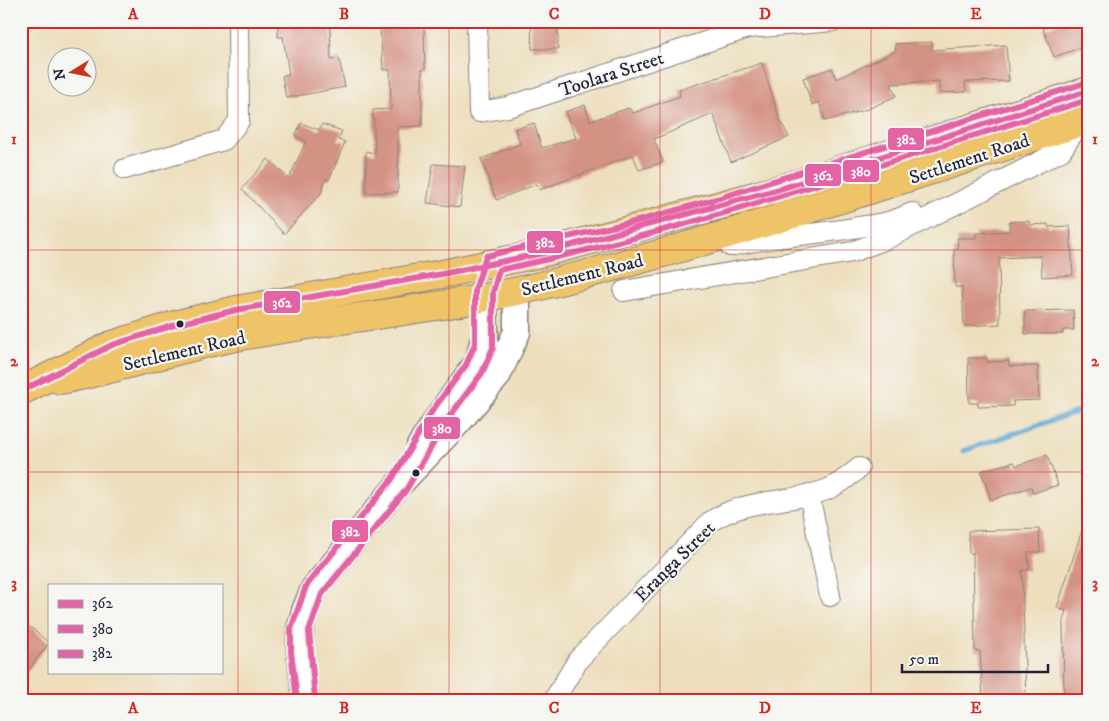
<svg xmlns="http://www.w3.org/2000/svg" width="1109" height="721" font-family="'IM FELL DW Pica',serif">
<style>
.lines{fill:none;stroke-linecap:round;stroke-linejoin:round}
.stream{stroke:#58a4d0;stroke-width:5.5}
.building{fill:#d49284}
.minor-casing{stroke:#88807c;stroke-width:22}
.tertiary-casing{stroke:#88807c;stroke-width:29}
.primary-casing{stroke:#88807c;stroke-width:30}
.minor{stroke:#fff;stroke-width:20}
.tertiary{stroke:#fff;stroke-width:26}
.primary{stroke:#efc469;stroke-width:28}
.bus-1-casing{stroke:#f6f6f2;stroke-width:10}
.bus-2-casing{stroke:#f6f6f2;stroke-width:10}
.bus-3-casing{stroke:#f6f6f2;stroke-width:10}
.bus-1{stroke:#e463a4;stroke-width:6}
.bus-2{stroke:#e463a4;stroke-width:6}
.bus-3{stroke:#e463a4;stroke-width:6}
.grid{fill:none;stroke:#d62828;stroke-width:1;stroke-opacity:0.55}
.bus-dot{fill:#22223b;stroke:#f6f6f2;stroke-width:2}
.labels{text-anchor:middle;stroke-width:4.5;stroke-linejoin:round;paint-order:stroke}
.street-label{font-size:19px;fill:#22223b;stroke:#f6f6f2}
.line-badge{stroke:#f6f6f2;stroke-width:2}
.badge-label{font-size:14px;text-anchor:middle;font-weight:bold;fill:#fff}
.neatline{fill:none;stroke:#d62828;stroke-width:2}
.grid-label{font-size:16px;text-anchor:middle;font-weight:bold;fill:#d62828}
</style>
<rect width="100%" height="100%" fill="#f6f6f2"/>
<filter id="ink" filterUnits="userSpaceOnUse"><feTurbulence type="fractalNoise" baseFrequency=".02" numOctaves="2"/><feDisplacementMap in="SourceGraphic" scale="10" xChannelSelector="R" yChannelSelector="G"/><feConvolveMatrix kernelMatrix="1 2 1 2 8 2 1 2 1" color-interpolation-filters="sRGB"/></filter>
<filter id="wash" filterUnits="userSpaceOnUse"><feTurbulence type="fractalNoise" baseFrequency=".0096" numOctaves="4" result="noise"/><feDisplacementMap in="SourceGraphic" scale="20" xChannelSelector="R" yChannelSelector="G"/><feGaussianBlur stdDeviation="1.12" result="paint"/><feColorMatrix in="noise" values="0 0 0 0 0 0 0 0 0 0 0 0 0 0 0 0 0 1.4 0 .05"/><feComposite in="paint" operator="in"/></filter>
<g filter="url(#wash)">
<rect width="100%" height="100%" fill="#eddfbd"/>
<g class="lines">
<!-- stream -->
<path class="stream" d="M963 451 1088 408"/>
</g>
<g id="blocks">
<!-- building -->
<g class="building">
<path d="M278 21H330L331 60 339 58 345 87 286 98 282 76 289 74 283 37H278Z"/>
<path d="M531 21H558V49H532Z"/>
<path d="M1064 21H1088V45L1054 57 1043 29Z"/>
<path d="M380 27H424L425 69H422V126L398 127V192L366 193V151L375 154 373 110 391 109 390 70H383Z"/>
<path d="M932 42V50L1006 45 1009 81 965 82 966 92 940 93 939 81 891 84 896 96 868 109 825 121 819 102 812 105 803 78 832 68 836 79 896 51 895 44Z"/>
<path d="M762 63 779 118 789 137 731 162 713 114 654 139 663 162 639 170 633 155 539 190 537 184 496 200 481 159 520 144 515 129 534 123 542 148 576 138 565 112 585 105 590 121 629 108 633 113 680 96 679 90Z"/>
<path d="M301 123 319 130 322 124 342 131 338 140 345 142 329 180 326 179 321 193 284 234 242 189 268 159 289 179 306 141 295 136Z"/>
<path d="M433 164 465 166 460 207 427 203Z"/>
<path d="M1029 221 1030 225 1048 224V227L1070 226 1073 275 1042 277 1041 256 999 258 1000 324 964 326 962 287H955L954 249H958L957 238H976V233L1009 231V222Z"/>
<path d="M1073 310 1074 330H1063V334H1025V311Z"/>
<path d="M968 358H987V362L1009 361V366H1038L1039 400 1013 401V406L978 407V403H969Z"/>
<path d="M1047 455 1058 485 1033 493 1031 487 991 500 981 471 1014 462 1016 466Z"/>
<path d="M1084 524H1088V699L1064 700 1063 621 1066 611 1057 608Z"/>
<path d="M1039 529 1040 552H1028L1029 570H1022L1026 700H983L980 651H975L973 553H969L968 531Z"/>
<path d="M28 625 49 643 21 680V635Z"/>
</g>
</g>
</g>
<g filter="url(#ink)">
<use href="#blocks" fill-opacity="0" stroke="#88807c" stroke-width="1"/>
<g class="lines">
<defs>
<g id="minor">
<path d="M477 21 479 112 508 107 748 28 833 21"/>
<path d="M125 169 224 140 239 121 238 21"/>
<path d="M730 246C771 236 812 235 853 228 876 224 889 224 912 213"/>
<path d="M624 291 852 252 886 239 1061 151 1080 123"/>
<path d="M809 494 830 596"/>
<path d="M554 700 578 660 710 522C744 498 788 504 826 490 839 485 848 477 859 468"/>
</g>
<g id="tertiary">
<path d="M420 446 440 415 478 362 485 335 484 297"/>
<path d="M306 700 300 651V630L305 611 314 589 399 484 457 423 497 376 517 332V291"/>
</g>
<g id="primary">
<path d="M60 380C120 369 177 348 236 337 341 317 448 309 552 283 733 237 910 176 1088 120"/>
<path d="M21 391 112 345 178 324 236 310 442 274 543 253 780 189 1088 91"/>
</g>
</defs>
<!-- minor casing -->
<use href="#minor" class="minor-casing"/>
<!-- tertiary casing -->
<use href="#tertiary" class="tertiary-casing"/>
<!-- primary casing -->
<use href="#primary" class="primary-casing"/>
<!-- minor -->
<use href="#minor" class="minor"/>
<!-- tertiary -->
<use href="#tertiary" class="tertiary"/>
<!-- primary -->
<use href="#primary" class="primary"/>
<defs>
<path id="bus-1" d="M21 391 112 345 178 324 236 310 442 274 543 253 780 189 1088 91"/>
<path id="bus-2" d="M315 699 309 631 322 594 406 490 447 420 482 373 493 348V292L499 270C699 228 892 160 1088 100"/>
<path id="bus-3" d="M297 700 291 652V629L306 586 392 479 432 411 466 365 475 344V290L486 256 641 220 716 199 1085 83"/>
</defs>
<!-- bus-1 casing -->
<use href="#bus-1" class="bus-1-casing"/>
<!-- bus-2 casing -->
<use href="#bus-2" class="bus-2-casing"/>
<!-- bus-3 casing -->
<use href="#bus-3" class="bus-3-casing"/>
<!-- bus-1 -->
<use href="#bus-1" class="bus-1"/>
<!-- bus-2 -->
<use href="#bus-2" class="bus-2"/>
<!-- bus-3 -->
<use href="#bus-3" class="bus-3"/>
</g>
</g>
<!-- grid -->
<path class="grid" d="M238 21V700M449 21V700M660 21V700M871 21V700M21 250H1088M21 472H1088"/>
<!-- markers -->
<g class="bus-dot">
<circle cx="180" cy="324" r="4.5"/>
<circle cx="416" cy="473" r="4.5"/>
</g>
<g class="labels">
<!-- street labels -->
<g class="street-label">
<text transform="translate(611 73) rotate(-18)" y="7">Toolara Street</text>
<text transform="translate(969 158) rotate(-18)" y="7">Settlement Road</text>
<text transform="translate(582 274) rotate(-14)" y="7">Settlement Road</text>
<text transform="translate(184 350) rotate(-13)" y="7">Settlement Road</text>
<text transform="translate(674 561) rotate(-45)" y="7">Eranga Street</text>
</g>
</g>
<g class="line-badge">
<rect x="887" y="127" width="38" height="24" rx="5" fill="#e463a4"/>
<rect x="842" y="159" width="38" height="24" rx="5" fill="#e463a4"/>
<rect x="804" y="163" width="38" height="24" rx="5" fill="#e463a4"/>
<rect x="526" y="230" width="38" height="24" rx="5" fill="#e463a4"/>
<rect x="263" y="290" width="38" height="24" rx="5" fill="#e463a4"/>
<rect x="423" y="416" width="38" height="24" rx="5" fill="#e463a4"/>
<rect x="331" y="519" width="38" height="24" rx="5" fill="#e463a4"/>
</g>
<g class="badge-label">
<text x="906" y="144">382</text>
<text x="861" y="176">380</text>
<text x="823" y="180">362</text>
<text x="545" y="247">382</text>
<text x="282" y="307">362</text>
<text x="442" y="433">380</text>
<text x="350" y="536">382</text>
</g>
<!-- margin -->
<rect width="1109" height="721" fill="none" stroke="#f6f6f2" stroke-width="55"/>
<!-- legend -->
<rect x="48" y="584" width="175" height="90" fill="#f6f6f2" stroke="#a1a1a9"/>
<rect x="58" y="600" width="25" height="8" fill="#e463a4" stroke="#a1a1a9"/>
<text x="92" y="608" font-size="15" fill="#22223b">362</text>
<rect x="58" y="625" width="25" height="8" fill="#e463a4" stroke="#a1a1a9"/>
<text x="92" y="634" font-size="15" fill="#22223b">380</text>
<rect x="58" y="650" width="25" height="8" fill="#e463a4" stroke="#a1a1a9"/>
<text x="92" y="658" font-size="15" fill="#22223b">382</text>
<!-- north arrow -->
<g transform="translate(72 72) rotate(260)"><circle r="24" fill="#f6f6f2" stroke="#a1a1a9"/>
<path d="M0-4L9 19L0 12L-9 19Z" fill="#c8321e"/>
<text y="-8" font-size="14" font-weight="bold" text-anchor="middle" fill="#22223b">N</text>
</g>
<!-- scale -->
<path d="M902 664v8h146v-8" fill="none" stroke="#22223b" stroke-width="2.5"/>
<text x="909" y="664" font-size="15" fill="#22223b" stroke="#f6f6f2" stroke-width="4" paint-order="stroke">50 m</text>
<rect x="28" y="28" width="1054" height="666" class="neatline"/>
<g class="grid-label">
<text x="133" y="19">A</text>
<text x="344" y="19">B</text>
<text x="554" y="19">C</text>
<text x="765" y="19">D</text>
<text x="976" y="19">E</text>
<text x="14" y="144">1</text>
<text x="1095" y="144">1</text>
<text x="14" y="366">2</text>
<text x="1095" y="366">2</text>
<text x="14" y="588">3</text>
<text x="1095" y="588">3</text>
<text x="133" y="713">A</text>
<text x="344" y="713">B</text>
<text x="554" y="713">C</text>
<text x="765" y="713">D</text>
<text x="976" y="713">E</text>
</g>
</svg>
